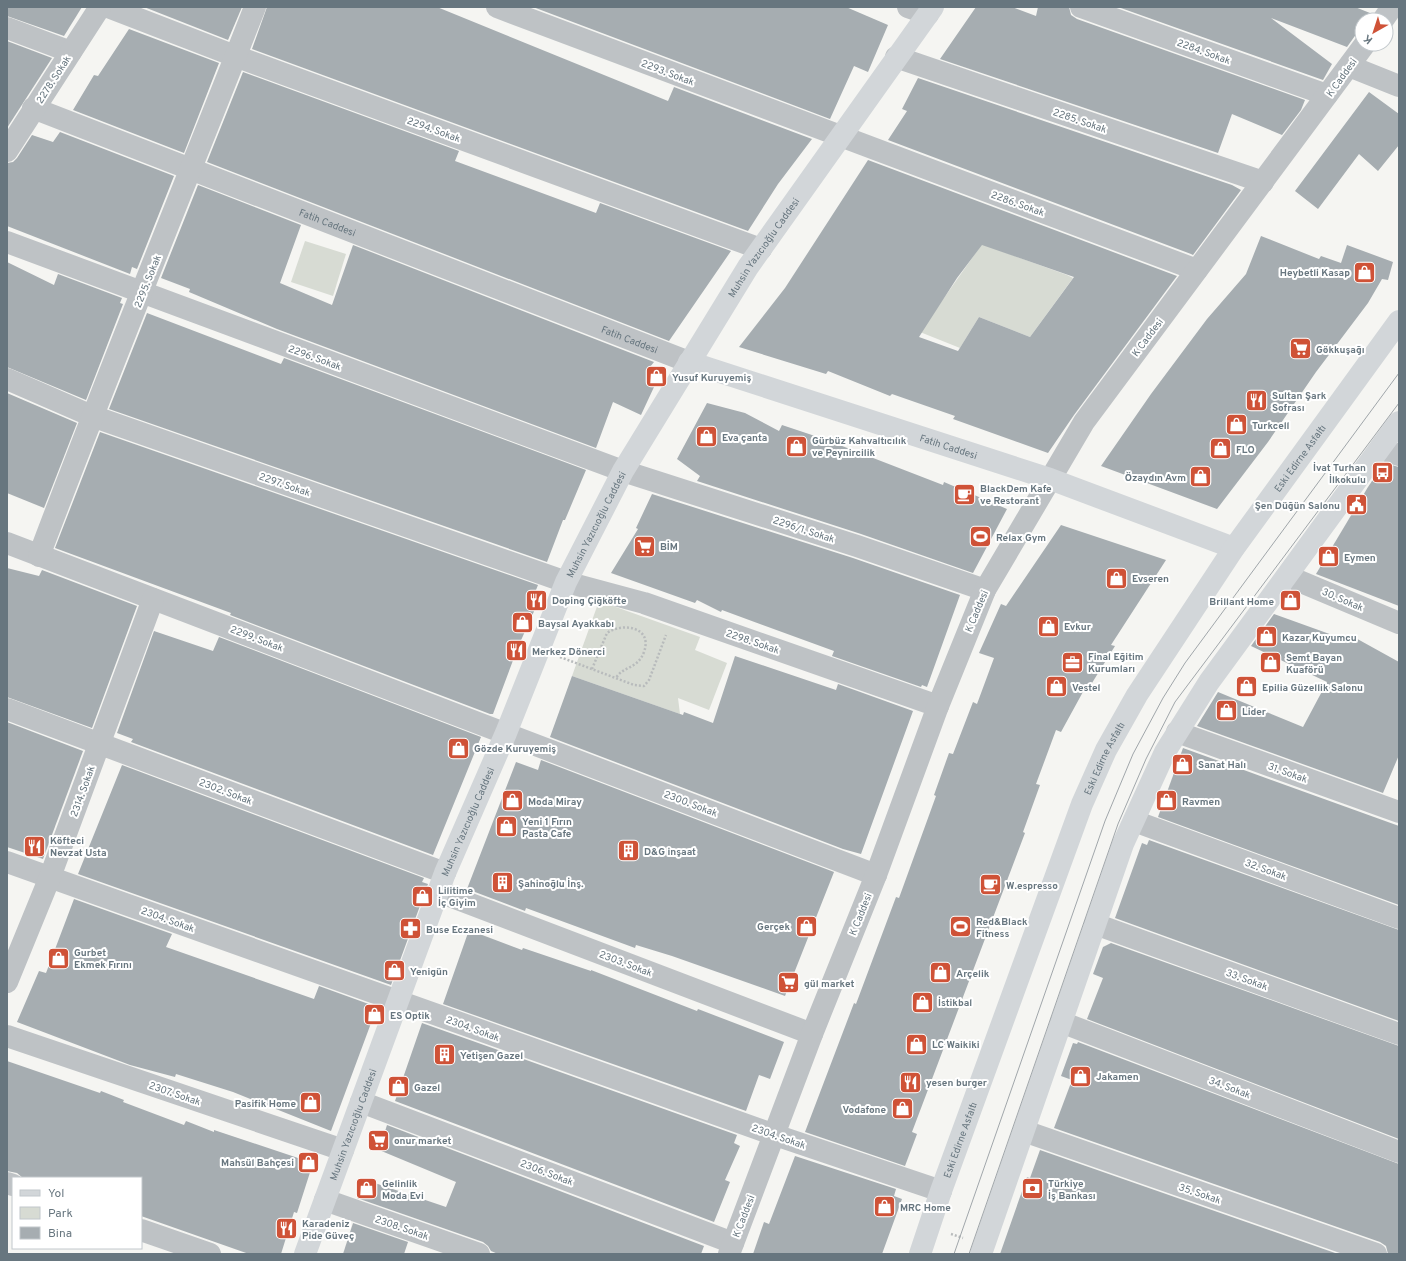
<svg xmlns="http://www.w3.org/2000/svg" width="1406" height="1261" font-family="Overpass,sans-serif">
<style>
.green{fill:#d7dbd3}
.building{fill:#a6adb1;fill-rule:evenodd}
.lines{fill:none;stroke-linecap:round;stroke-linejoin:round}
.path{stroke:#b8bbbc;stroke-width:2.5;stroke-dasharray:2 2;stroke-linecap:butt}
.minor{stroke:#bec2c5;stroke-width:22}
.major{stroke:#d2d6d9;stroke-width:22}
.tram{stroke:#a0a6aa;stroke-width:1}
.labels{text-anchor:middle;stroke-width:4;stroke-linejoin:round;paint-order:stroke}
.street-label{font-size:10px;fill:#67767f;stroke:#fff}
.poi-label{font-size:10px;font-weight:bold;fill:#67767f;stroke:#fff;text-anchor:start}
</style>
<rect width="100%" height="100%" fill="#f5f5f2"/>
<!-- green -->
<g class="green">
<path d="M305 241 346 254 333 296 291 282Z"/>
<path d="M982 244 1067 275 1073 278 1030 337 979 317 960 348 920 332Z"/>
<path d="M599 601 700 637 695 650 727 663 709 710 678 698 680 714 572 676Z"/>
</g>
<!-- building -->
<g class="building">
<path d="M7 7H82L64 36 7 16Z"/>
<path d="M144 7H242L228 40Z"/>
<path d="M267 7H437L668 101 674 87 812 139 778 184 748 231 252 49Z"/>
<path d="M533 7H846L888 25 868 72 854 66 830 119Z"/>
<path d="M976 7H1012L1036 16 1038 7H1069L1071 15 1077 19 1305 100 1301 110 1282 135 1232 114 1218 153 940 59Z"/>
<path d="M1118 7H1355L1370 13 1366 20H1362V26L1347 47 1271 18 1332 64 1323 80Z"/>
<path d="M129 29 219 63 184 153 73 110 94 75 98 76Z"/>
<path d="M7 41 52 58 7 128Z"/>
<path d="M243 72 459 151 455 161 596 213 600 203 731 251 669 341 207 162Z"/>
<path d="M918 78 1232 185 1241 190 1193 255 1191 254 888 140 907 111 902 109Z"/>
<path d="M1369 92 1399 114V145L1378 171 1359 154 1318 209 1295 191Z"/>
<path d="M60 132 174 176 137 269 132 267 130 274 7 226V163L13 162 17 158 32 135 53 142Z"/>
<path d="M868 160 1177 276 1074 415 1048 453 953 419 955 416 892 394 890 396 828 371 826 374 739 347 785 288ZM982 245 1074 277 1030 337 979 317 958 351 919 337 957 278Z"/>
<path d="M198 185 301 225 280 283 332 305 353 245 654 362 650 367 661 372 641 415 613 402 596 448 277 329 189 292 190 289 161 278Z"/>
<path d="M1261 236 1319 259 1321 256 1341 263 1347 245 1393 262 1388 280 1382 279 1368 303 1316 372 1268 442 1217 509 1101 466 1151 394 1207 319 1246 274Z"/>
<path d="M7 262 54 285 58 274 122 298 120 303 123 304 86 400 7 367Z"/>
<path d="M147 313 281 364 284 358 586 470 565 520H563L547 562 109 409Z"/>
<path d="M7 393 77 423 44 508 7 493Z"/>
<path d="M707 403 745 413 779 431 782 425 824 439 943 485 944 482 1007 509 973 573 861 534 697 481 700 476 677 459Z"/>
<path d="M100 432 538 585 534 595 540 598 518 647 493 714H490L230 615 231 613 55 548Z"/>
<path d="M1384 463 1399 467V606L1316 574 1368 487Z"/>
<path d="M652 494 853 558 960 595 927 687 922 685 921 687 832 656 834 651 722 610 721 612 697 600 695 603 611 573 638 529 636 528Z"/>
<path d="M1061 525 1166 560 1111 645 1115 646 1087 691 1084 690 1061 732 1056 730 1036 784 1040 785 1023 832 1025 833 912 1132 917 1134 905 1166 805 1132 854 1003 856 1004 896 897 899 898 936 796 934 795 949 753 953 754 973 702 977 704 994 658 979 653 1001 604 1006 606Z"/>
<path d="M7 568 39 576 42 570 137 606 92 728 7 697Z"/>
<path d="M1274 614 1349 641 1352 636 1399 662V755L1383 793 1197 726 1218 692 1303 727 1327 682 1251 646Z"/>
<path d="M154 631 213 651 219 637 481 737 433 855 131 742 133 739 117 733Z"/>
<path d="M735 656 836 690 838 684 913 711 861 854 843 849 550 737 572 676 683 715 684 712 713 723Z"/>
<path d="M7 722 83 751 43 859 7 847Z"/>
<path d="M1183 748 1399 826V905L1158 817Z"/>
<path d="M541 760 834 872 785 996 672 956 636 945 635 948 526 908 525 911 467 889 516 762 538 770Z"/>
<path d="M122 765 424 878 422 882 428 884 391 985 78 874Z"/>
<path d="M1149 840 1399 930V1021L1115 918 1142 843 1147 845Z"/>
<path d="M74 899 172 934 166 947 314 999 319 986 377 1007 331 1131 233 1092 176 1074 175 1077 130 1065 17 1022 39 971 46 973Z"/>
<path d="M469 930 522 950 523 948 591 971V970L697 1011 698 1009 784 1042 770 1079 759 1075 746 1111 443 1004Z"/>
<path d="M1111 943 1399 1046V1139L1087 1019 1103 978 1093 974 1103 947Z"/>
<path d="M422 1023 737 1135 734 1143 740 1146 725 1180 730 1182 714 1222 395 1101Z"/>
<path d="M1078 1042 1399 1164V1254H1388L1386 1246 1380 1242 1054 1128 1072 1080 1061 1076 1073 1043 1077 1044Z"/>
<path d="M7 1061 100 1093 101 1091 124 1100 123 1102 184 1125 186 1121 214 1132V1130L313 1163 297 1213 294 1212 281 1254H249L141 1216V1178H23L17 1173 7 1171Z"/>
<path d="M387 1125 704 1246 701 1254H498L491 1251 488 1246 483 1242 357 1198 363 1179 446 1207 456 1182 379 1150Z"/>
<path d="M1040 1150 1338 1254H1000L1027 1177 1030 1178Z"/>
<path d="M795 1156 896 1189 894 1196 902 1199 882 1254H753L764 1222 769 1224Z"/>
<path d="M353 1223 408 1242 404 1254H343Z"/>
</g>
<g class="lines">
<!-- path -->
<g class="path">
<path d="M560 657 634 685 644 686 649 680 666 635"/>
<path d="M592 669 607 633C623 622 653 627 644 652 638 669 623 666 616 678"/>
<path d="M951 1234 963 1238"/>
</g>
<!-- minor -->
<g class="minor">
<path d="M108 7 235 56 761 249"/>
<path d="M497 7 1197 270"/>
<path d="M908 7 928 14"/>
<path d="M1081 7 1327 95"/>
<path d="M1383 20 1392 7"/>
<path d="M7 28 71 52"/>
<path d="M896 57 1263 182"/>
<path d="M1349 66 1399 86"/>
<path id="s1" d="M33 108 689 362"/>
<path d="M7 151 100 7"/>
<path d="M7 242 623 471 857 546 985 590"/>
<path d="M7 379 92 416 566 582 644 603 938 706"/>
<path d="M1380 449 1399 455"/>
<path d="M7 543 876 875"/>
<path d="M39 556C108 372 183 190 255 7"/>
<path d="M1287 576 1399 623"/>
<path d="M7 709 445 873"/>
<path d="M1177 732 1399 812"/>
<path d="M1134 821 1399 918"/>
<path d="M7 862 775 1135 941 1191"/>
<path d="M439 892 812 1034"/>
<path d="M1095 924 1399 1034"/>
<path d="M7 982 50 877 153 599"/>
<path d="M1061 1022 1399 1152"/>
<path d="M7 1036 343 1150"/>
<path d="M361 1102 733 1243"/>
<path d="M1024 1131 1376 1254"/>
<path d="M7 1183 13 1185"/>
<path d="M325 1200 479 1254"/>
<path d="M141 1230 210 1254"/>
<path d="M729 1254 812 1034 876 875 938 706 985 590 1084 422 1365 44"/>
</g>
<!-- major -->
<g class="major">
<path id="s2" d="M689 362 1050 479 1234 548"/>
<path id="s3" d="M305 1254 445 873 506 733 566 582 623 471 748 267 933 7"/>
<path id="s4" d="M920 1254 941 1191 1082 804 1106 750 1137 695 1234 548 1399 321"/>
<path d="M981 1254 1123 844 1165 752 1209 682 1399 422"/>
</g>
<!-- tram -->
<g class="tram">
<path d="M954 1254 1105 821 1133 754 1163 698 1185 663 1399 373"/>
<path d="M969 1254 1118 824 1146 759 1175 702 1399 403"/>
</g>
</g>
<!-- icons -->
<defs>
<symbol id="shop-square" viewBox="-11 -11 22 22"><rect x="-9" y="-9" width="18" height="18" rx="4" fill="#cf5237" stroke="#fff"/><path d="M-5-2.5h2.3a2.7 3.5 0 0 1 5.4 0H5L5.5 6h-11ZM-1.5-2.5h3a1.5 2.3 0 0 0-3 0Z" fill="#fff"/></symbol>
<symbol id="supermarket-square" viewBox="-11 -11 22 22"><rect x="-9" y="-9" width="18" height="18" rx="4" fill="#cf5237" stroke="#fff"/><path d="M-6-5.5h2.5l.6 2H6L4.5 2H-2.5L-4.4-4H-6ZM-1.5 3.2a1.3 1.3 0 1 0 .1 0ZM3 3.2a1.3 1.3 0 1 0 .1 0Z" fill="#fff"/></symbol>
<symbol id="restaurant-square" viewBox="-11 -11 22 22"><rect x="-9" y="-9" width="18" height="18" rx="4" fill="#cf5237" stroke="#fff"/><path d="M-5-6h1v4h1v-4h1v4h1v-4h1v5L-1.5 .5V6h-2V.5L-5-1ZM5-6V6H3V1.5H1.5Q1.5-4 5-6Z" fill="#fff"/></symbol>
<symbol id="bus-square" viewBox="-11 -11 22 22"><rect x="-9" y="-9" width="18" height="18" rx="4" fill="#cf5237" stroke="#fff"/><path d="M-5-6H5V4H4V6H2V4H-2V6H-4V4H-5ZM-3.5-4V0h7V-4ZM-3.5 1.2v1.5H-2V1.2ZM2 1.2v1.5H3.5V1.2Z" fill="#fff"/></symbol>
<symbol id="cafe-square" viewBox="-11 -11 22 22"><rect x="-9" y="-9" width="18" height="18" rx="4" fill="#cf5237" stroke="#fff"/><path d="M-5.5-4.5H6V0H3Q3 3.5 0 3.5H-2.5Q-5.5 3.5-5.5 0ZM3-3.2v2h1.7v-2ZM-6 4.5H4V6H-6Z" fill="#fff"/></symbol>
<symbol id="civic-square" viewBox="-11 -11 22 22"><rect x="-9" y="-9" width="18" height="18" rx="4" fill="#cf5237" stroke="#fff"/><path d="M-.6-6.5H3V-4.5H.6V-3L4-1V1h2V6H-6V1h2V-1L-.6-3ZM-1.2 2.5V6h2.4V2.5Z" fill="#fff"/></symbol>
<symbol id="stadium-square" viewBox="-11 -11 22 22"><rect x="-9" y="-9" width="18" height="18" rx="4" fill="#cf5237" stroke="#fff"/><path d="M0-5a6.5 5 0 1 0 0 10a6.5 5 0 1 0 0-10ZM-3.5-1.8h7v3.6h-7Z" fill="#fff"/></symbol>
<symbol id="office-square" viewBox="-11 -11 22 22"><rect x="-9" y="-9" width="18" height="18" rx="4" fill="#cf5237" stroke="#fff"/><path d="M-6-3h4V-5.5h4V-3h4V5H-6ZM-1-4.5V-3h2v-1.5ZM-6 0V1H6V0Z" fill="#fff"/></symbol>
<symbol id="building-square" viewBox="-11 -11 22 22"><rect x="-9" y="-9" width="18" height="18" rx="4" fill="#cf5237" stroke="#fff"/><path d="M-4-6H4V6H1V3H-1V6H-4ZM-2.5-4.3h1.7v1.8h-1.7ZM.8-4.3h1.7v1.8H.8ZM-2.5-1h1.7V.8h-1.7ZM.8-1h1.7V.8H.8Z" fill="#fff"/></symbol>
<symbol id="pharmacy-square" viewBox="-11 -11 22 22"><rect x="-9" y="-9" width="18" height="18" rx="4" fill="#cf5237" stroke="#fff"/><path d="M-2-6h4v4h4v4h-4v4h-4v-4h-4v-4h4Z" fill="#fff"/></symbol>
<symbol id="bank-square" viewBox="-11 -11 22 22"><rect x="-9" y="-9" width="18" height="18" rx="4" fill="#cf5237" stroke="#fff"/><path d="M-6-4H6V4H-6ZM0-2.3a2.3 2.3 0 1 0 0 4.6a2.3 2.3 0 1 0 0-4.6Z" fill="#fff"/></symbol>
</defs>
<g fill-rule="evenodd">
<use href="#shop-square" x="1352" y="260" width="25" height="25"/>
<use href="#supermarket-square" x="1288" y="336" width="25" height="25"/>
<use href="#shop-square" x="644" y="364" width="25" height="25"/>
<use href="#restaurant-square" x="1244" y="388" width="25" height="25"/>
<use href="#shop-square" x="1224" y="412" width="25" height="25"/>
<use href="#shop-square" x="694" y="424" width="25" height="25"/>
<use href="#shop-square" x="784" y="434" width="25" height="25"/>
<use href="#shop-square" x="1208" y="436" width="25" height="25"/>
<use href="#bus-square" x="1370" y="460" width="25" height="25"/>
<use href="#shop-square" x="1188" y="464" width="25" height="25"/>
<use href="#cafe-square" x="952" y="482" width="25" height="25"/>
<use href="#civic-square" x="1344" y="492" width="25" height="25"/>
<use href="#stadium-square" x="968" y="524" width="25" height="25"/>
<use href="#supermarket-square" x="632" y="534" width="25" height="25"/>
<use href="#shop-square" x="1316" y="544" width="25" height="25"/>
<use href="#shop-square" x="1104" y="566" width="25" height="25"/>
<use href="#restaurant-square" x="524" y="588" width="25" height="25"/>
<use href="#shop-square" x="1278" y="588" width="25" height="25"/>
<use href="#shop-square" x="510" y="610" width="25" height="25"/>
<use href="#shop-square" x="1036" y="614" width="25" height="25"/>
<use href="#shop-square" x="1254" y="624" width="25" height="25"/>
<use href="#restaurant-square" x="504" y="638" width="25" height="25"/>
<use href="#office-square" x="1060" y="650" width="25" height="25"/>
<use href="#shop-square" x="1258" y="650" width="25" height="25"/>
<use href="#shop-square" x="1044" y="674" width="25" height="25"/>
<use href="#shop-square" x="1234" y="674" width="25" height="25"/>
<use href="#shop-square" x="1214" y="698" width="25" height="25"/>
<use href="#shop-square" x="446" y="736" width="25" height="25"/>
<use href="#shop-square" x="1170" y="752" width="25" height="25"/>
<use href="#shop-square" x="500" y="788" width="25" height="25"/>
<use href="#shop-square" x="1154" y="788" width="25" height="25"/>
<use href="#shop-square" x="494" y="814" width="25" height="25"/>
<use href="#restaurant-square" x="22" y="834" width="25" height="25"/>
<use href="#building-square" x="616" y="838" width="25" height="25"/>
<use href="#building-square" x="490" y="870" width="25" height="25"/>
<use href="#cafe-square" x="978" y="872" width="25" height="25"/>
<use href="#shop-square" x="410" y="884" width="25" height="25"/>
<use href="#shop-square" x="794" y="914" width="25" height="25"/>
<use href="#stadium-square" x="948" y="914" width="25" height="25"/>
<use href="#pharmacy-square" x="398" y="916" width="25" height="25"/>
<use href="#shop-square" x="46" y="946" width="25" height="25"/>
<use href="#shop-square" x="382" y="958" width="25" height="25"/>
<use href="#shop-square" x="928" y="960" width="25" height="25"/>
<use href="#supermarket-square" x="776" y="970" width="25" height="25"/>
<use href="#shop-square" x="910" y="990" width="25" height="25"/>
<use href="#shop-square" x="362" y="1002" width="25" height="25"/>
<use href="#shop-square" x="904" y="1032" width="25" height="25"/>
<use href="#building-square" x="432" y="1042" width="25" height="25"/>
<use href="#shop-square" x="1068" y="1064" width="25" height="25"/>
<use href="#restaurant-square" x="898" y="1070" width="25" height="25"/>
<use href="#shop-square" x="386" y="1074" width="25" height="25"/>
<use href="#shop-square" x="298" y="1090" width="25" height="25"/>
<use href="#shop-square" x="890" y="1096" width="25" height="25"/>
<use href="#supermarket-square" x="366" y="1128" width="25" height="25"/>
<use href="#shop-square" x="296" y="1150" width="25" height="25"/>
<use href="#shop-square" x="354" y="1176" width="25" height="25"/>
<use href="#bank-square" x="1020" y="1176" width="25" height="25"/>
<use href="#shop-square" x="872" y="1194" width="25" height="25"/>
<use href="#restaurant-square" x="274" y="1216" width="25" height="25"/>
</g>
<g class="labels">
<!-- street labels -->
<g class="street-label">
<text transform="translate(1204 51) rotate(20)" y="4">2284. Sokak</text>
<text transform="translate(668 72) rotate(21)" y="4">2293. Sokak</text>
<text transform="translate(1341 77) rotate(-54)" y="4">K Caddesi</text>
<text transform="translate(53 79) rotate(-57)" y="4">2278. Sokak</text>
<text transform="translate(1080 120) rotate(19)" y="4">2285. Sokak</text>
<text transform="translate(434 129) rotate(20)" y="4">2294. Sokak</text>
<text transform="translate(1018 203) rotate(20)" y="4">2286. Sokak</text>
<text dy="4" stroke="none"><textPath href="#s1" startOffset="316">Fatih Caddesi</textPath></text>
<text dy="4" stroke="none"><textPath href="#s3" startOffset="1110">Muhsin Yazıcıoğlu Caddesi</textPath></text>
<text transform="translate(147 281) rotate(-68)" y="4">2295. Sokak</text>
<text transform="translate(1147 337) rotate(-53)" y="4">K Caddesi</text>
<text dy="4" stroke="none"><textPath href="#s1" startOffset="640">Fatih Caddesi</textPath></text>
<text transform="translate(315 357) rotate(20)" y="4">2296. Sokak</text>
<text dy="4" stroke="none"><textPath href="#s2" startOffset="273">Fatih Caddesi</textPath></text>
<text dy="4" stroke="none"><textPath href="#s4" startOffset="888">Eski Edirne Asfaltı</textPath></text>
<text transform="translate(285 484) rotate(19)" y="4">2297. Sokak</text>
<text dy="4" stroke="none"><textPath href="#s3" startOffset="786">Muhsin Yazıcıoğlu Caddesi</textPath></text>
<text transform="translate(804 529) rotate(18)" y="4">2296/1. Sokak</text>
<text transform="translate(1343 599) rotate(23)" y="4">30. Sokak</text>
<text transform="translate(976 611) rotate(-67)" y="4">K Caddesi</text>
<text transform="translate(257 638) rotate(21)" y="4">2299. Sokak</text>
<text transform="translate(753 641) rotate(19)" y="4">2298. Sokak</text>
<text dy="4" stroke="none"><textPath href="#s4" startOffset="529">Eski Edirne Asfaltı</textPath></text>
<text transform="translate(1288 772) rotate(20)" y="4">31. Sokak</text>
<text transform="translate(82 791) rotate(-70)" y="4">2314. Sokak</text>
<text transform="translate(226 791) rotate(21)" y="4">2302. Sokak</text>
<text transform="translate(691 803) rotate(21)" y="4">2300. Sokak</text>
<text dy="4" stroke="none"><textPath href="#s3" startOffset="462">Muhsin Yazıcıoğlu Caddesi</textPath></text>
<text transform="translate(1266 869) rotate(20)" y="4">32. Sokak</text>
<text transform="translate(860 914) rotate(-68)" y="4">K Caddesi</text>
<text transform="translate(168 919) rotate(20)" y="4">2304. Sokak</text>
<text transform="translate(626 963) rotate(21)" y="4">2303. Sokak</text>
<text transform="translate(1247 979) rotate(20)" y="4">33. Sokak</text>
<text transform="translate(473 1028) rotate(20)" y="4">2304. Sokak</text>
<text transform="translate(1230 1087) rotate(21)" y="4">34. Sokak</text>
<text transform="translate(175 1093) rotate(19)" y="4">2307. Sokak</text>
<text dy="4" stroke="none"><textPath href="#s3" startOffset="138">Muhsin Yazıcıoğlu Caddesi</textPath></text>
<text transform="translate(779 1136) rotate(19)" y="4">2304. Sokak</text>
<text dy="4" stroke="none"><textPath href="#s4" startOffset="121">Eski Edirne Asfaltı</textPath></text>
<text transform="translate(547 1172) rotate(21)" y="4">2306. Sokak</text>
<text transform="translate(1200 1193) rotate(19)" y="4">35. Sokak</text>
<text transform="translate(743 1216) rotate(-69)" y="4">K Caddesi</text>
<text transform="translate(402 1227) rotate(19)" y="4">2308. Sokak</text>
</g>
<!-- poi labels -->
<g class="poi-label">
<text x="1350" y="276" text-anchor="end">Heybetli Kasap</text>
<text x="1316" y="353">Gökkuşağı</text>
<text x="672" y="381">Yusuf Kuruyemiş</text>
<text x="1272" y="399">Sultan Şark<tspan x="1272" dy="12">Sofrası</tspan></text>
<text x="1252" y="429">Turkcell</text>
<text x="722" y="441">Eva çanta</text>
<text x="812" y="444">Gürbüz Kahvaltıcılık<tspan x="812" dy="12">ve Peynircilik</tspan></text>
<text x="1236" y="453">FLO</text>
<text x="1366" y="471" text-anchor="end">İvat Turhan<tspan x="1366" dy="12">İlkokulu</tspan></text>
<text x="1186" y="481" text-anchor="end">Özaydın Avm</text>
<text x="980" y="492">BlackDem Kafe<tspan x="980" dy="12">ve Restorant</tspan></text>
<text x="1340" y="509" text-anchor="end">Şen Düğün Salonu</text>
<text x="996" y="541">Relax Gym</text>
<text x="660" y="550">BİM</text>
<text x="1344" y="561">Eymen</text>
<text x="1132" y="582">Evseren</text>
<text x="552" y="604">Doping Çiğköfte</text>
<text x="1274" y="605" text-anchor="end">Brillant Home</text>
<text x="538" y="627">Baysal Ayakkabı</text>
<text x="1064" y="630">Evkur</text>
<text x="1282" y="641">Kazar Kuyumcu</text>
<text x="532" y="655">Merkez Dönerci</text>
<text x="1088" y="660">Final Eğitim<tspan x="1088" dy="12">Kurumları</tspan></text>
<text x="1286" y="661">Semt Bayan<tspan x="1286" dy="12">Kuaförü</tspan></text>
<text x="1072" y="691">Vestel</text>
<text x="1262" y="691">Epilia Güzellik Salonu</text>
<text x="1242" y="715">Lider</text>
<text x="474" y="752">Gözde Kuruyemiş</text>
<text x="1198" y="768">Sanat Halı</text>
<text x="528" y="805">Moda Miray</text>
<text x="1182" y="805">Ravmen</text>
<text x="522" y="825">Yeni 1 Fırın<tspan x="522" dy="12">Pasta Cafe</tspan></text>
<text x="50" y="844">Köfteci<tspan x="50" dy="12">Nevzat Usta</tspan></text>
<text x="644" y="855">D&amp;G inşaat</text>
<text x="518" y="887">Şahinoğlu İnş.</text>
<text x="1006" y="889">W.espresso</text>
<text x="438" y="894">Lilitime<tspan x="438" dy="12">İç Giyim</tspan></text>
<text x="976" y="925">Red&amp;Black<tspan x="976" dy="12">Fitness</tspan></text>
<text x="790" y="930" text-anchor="end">Gerçek</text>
<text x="426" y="933">Buse Eczanesi</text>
<text x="74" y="956">Gurbet<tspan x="74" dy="12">Ekmek Fırını</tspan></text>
<text x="410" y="975">Yenigün</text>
<text x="956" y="977">Arçelik</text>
<text x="804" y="987">gül market</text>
<text x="938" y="1006">İstikbal</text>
<text x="390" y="1019">ES Optik</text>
<text x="932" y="1048">LC Waikiki</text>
<text x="460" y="1059">Yetişen Gazel</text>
<text x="1096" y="1080">Jakamen</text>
<text x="926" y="1086">yesen burger</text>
<text x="414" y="1091">Gazel</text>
<text x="296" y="1107" text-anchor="end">Pasifik Home</text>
<text x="886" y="1113" text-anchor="end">Vodafone</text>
<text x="394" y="1144">onur market</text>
<text x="294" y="1166" text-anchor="end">Mahsül Bahçesi</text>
<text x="382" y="1187">Gelinlik<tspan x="382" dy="12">Moda Evi</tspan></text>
<text x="1048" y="1187">Türkiye<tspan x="1048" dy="12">İş Bankası</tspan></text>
<text x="900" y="1211">MRC Home</text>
<text x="302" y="1227">Karadeniz<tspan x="302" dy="12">Pide Güveç</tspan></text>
</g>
</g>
<!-- border -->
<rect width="1406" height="1261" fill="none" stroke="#67767f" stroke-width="16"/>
<!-- legend -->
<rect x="12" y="1177" width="130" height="72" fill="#ffffff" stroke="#c2c8cc"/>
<rect x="20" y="1190" width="20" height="6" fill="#d2d6d9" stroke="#c2c8cc"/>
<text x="48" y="1197" font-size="12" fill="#67767f">Yol</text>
<rect x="20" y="1207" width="20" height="12" fill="#d7dbd3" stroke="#c2c8cc"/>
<text x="48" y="1217" font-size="12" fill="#67767f">Park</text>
<rect x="20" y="1227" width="20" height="12" fill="#a6adb1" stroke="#c2c8cc"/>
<text x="48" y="1237" font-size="12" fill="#67767f">Bina</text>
<!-- north arrow -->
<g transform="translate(1374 32) rotate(219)"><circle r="19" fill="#ffffff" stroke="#c2c8cc"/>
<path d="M0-3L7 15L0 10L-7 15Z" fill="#cf5237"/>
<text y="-6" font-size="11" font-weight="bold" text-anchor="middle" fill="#67767f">K</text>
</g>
</svg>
